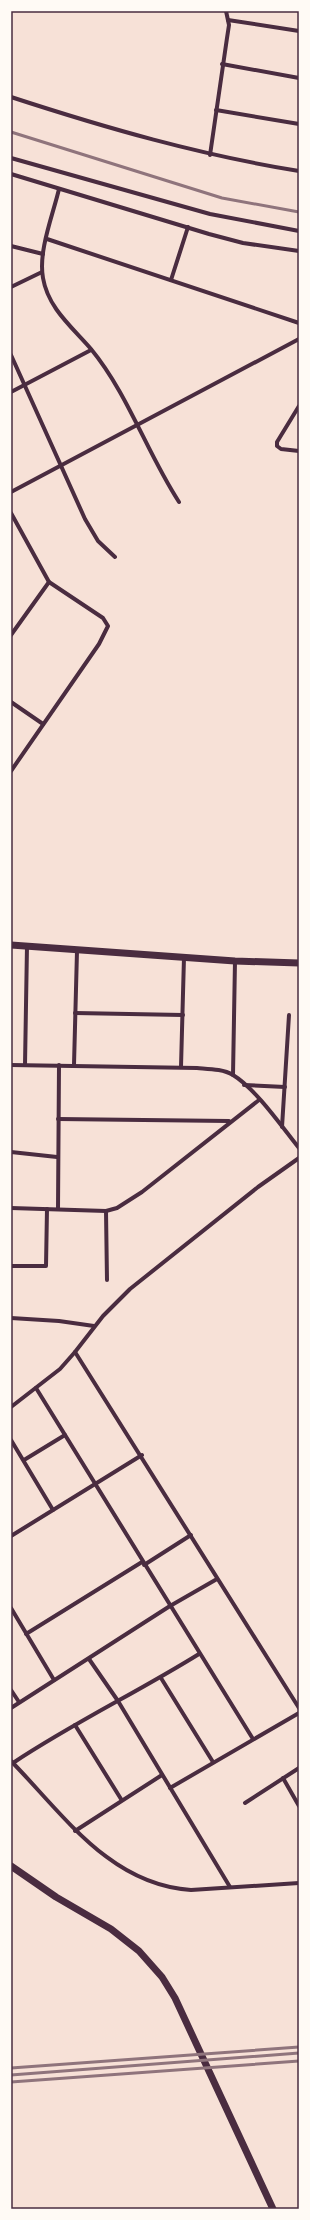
<svg xmlns="http://www.w3.org/2000/svg" width="310" height="2220" font-family="'Times New Roman',serif">
<style>
.lines{fill:none;stroke-linecap:round;stroke-linejoin:round}
.minor{stroke:#4a2c40;stroke-width:4}
.secondary{stroke:#4a2c40;stroke-width:7}
.rail{stroke:#8f747c;stroke-width:3}
.neatline{fill:none;stroke:#4a2c40;stroke-width:1.5}
</style>
<rect width="100%" height="100%" fill="#f7e1d7"/>
<g class="lines">
<!-- minor -->
<g class="minor">
<path d="M228 20 299 31"/>
<path d="M222 64 299 78"/>
<path d="M11 97C106 128 200 155 299 171"/>
<path d="M216 110 299 124"/>
<path d="M210 155 227 38 229 25 226 11"/>
<path d="M11 158 210 214 299 231"/>
<path d="M11 174 209 234 243 243 299 251"/>
<path d="M59 189C53 215 38 251 43 278 48 308 72 327 91 349 128 394 147 453 179 502"/>
<path d="M47 239 299 323"/>
<path d="M11 246 43 254"/>
<path d="M171 280 188 227"/>
<path d="M11 287 42 272"/>
<path d="M11 355 85 519 98 541 115 557"/>
<path d="M11 392 91 350"/>
<path d="M299 406 277 442V446L281 449 299 451"/>
<path d="M11 492 299 339"/>
<path d="M11 513 49 582 103 618 108 626 99 644 11 771"/>
<path d="M11 635 49 582"/>
<path d="M11 702 43 724"/>
<path d="M75 1013 183 1015"/>
<path d="M11 1065 197 1068C209 1069 223 1069 233 1075 256 1089 282 1127 299 1148"/>
<path d="M25 1065 27 946"/>
<path d="M74 1065 77 951"/>
<path d="M181 1067 184 957"/>
<path d="M233 1075 235 961"/>
<path d="M244 1085 285 1087"/>
<path d="M58 1119 229 1121"/>
<path d="M282 1127 289 1015"/>
<path d="M11 1152 57 1157"/>
<path d="M11 1208 106 1211 117 1208 142 1192 259 1100"/>
<path d="M58 1209 59 1065"/>
<path d="M106 1211 107 1280"/>
<path d="M11 1266H46L47 1209"/>
<path d="M11 1318 59 1321 94 1326"/>
<path d="M75 1352 299 1708"/>
<path d="M36 1388 253 1739"/>
<path d="M11 1407 60 1369 75 1352 103 1316 130 1289 258 1187 299 1158"/>
<path d="M11 1440 53 1510"/>
<path d="M24 1460 65 1435"/>
<path d="M11 1536 142 1455"/>
<path d="M144 1565 191 1535"/>
<path d="M11 1608 54 1680"/>
<path d="M26 1634 142 1562"/>
<path d="M89 1659 118 1701 230 1887"/>
<path d="M161 1678 213 1762"/>
<path d="M11 1690 19 1702"/>
<path d="M11 1708 170 1606 217 1579"/>
<path d="M75 1725 121 1799"/>
<path d="M11 1761C63 1814 110 1885 191 1890L299 1883"/>
<path d="M13 1763C73 1723 138 1692 199 1654"/>
<path d="M283 1778 299 1806"/>
<path d="M170 1788 299 1713"/>
<path d="M245 1803 299 1768"/>
<path d="M75 1831 162 1775"/>
</g>
<!-- secondary -->
<g class="secondary">
<path d="M11 945 235 961 299 963"/>
<path d="M11 1866 56 1897 111 1929 139 1951 162 1977 175 1998 273 2209"/>
</g>
<!-- rail -->
<g class="rail">
<path d="M11 132 222 198 299 212"/>
<path d="M11 2068 299 2047"/>
<path d="M11 2075 299 2053"/>
<path d="M11 2082 299 2061"/>
</g>
</g>
<!-- border -->
<rect width="310" height="2220" fill="none" stroke="#fffaf5" stroke-width="24"/>
<rect x="12" y="12" width="286" height="2196" class="neatline"/>
</svg>
